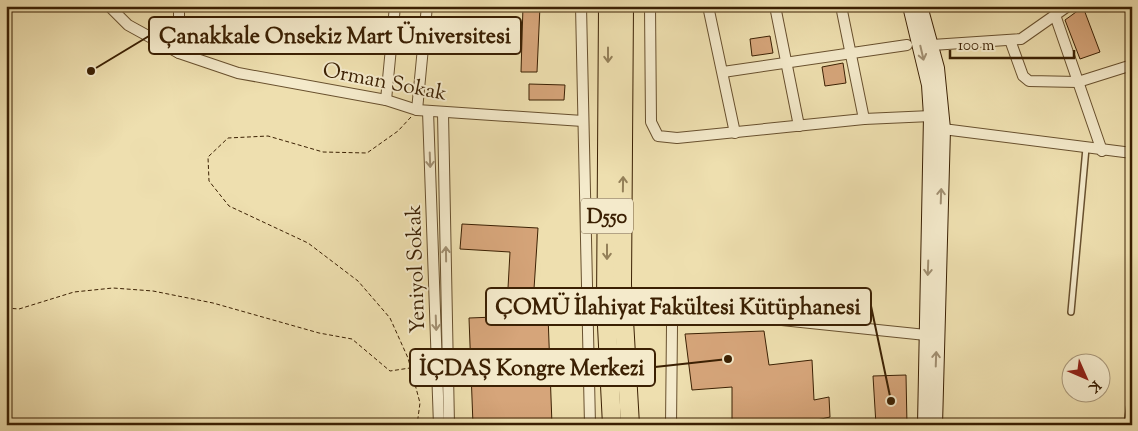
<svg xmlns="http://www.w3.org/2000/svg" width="1138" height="431" font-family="'Sorts Mill Goudy',serif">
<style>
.building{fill:#d6a57a;stroke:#3b2003}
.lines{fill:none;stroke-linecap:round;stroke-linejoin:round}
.lane-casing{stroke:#68502e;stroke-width:8}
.street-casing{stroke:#68502e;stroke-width:12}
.secondary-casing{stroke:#3b2003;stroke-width:16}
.highway-casing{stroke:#3b2003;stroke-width:20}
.path{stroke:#3b2003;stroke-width:1;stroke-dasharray:4 2.5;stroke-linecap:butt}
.lane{stroke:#f4eacb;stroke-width:5}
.street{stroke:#f4eacb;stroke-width:10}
.secondary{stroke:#f4eacb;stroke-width:14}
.highway{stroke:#eedfaf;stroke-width:18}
.oneway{stroke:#a18f71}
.oneway2{stroke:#948059}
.labels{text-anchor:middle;stroke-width:4;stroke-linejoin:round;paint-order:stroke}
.shield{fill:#f4eacb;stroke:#725d3f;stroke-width:1}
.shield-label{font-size:20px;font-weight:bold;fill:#3b2003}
.street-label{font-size:21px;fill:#3b2003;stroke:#f4eacb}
.leader{fill:none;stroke:#3b2003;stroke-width:2}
.callout-dot{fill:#3b2003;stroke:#f4eacb;stroke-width:2}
.callout{fill:#f4eacb;stroke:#3b2003;stroke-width:2}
.callout-label{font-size:22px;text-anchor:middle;font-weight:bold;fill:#3b2003}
</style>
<rect width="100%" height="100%" fill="#eedfaf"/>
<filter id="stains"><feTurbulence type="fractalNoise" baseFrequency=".004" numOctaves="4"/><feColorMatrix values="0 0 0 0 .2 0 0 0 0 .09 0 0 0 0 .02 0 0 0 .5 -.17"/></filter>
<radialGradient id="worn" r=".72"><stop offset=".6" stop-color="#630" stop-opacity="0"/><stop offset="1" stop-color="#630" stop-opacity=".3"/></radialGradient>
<!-- building -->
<g class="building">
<path d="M523 6H540L537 72H521Z"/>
<path d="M1083 7 1100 52 1080 59 1065 20Z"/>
<path d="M770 36 773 53 752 56 750 39Z"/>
<path d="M843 63 846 83 825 86 822 67Z"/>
<path d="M529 84 565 85 564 100H529Z"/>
<path d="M462 224 538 228 534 289 508 288 510 252 460 249Z"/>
<path d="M548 315 552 425H473L469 318Z"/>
<path d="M764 331 769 365 812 360 814 400 829 397 830 417 817 420V425H732V387L692 390 685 334Z"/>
<path d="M906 375 907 425H876L873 376Z"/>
</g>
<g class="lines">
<defs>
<g id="lane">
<path d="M1071 312 1086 148"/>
<path d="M1127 425 1132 392"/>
</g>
<g id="street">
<path d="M109 6 128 25 179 53 238 73 386 100 417 110 583 121"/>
<path d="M581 6 590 425"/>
<path d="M650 6 651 122 658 136 677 138 864 119 931 116 943 129 1132 153"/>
<path d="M708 6 735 133"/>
<path d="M775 6 799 126"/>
<path d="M841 6 864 119"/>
<path d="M1055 15 1102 151"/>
<path d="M1010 40 1023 76 1029 81 1078 82 1132 65"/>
<path d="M932 45 1021 39 1068 6"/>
<path d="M179 53V6"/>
<path d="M723 72 907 45"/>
<path d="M386 100 395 6"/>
<path d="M417 110 427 6"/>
<path d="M428 111 439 425"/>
<path d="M443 113 449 425"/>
<path d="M686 310 926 335"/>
<path d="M671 425 672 326"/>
</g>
<g id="secondary">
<path d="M910 6 929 85 931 116 925 425"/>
<path d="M920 6 937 68 943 129 935 425"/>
</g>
<g id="highway">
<path d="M608 6 606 306 612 425"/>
<path d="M624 6 622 285 630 425"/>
</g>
</defs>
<!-- lane casing -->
<use href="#lane" class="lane-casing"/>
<!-- street casing -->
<use href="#street" class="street-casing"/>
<!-- secondary casing -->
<use href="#secondary" class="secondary-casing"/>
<!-- highway casing -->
<use href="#highway" class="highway-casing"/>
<!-- path -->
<g class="path">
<path d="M411 117 398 131 367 153 323 152 268 136 228 138 208 157 209 181 229 206 308 243 358 281 390 318 408 358 420 403 417 425"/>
<path d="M6 308 19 309 74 292 113 288 153 291 213 303 319 333 352 339 390 371 410 368"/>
</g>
<!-- lane -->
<use href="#lane" class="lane"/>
<!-- street -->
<use href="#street" class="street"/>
<!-- secondary -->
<use href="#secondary" class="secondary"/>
<!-- highway -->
<use href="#highway" class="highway"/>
</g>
<!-- one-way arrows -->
<defs><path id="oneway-shaft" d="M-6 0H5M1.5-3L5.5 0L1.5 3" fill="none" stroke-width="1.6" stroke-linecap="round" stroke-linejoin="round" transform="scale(1.25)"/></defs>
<g class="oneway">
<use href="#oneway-shaft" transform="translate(922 53) rotate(77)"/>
<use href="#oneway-shaft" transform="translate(430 160) rotate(88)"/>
<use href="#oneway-shaft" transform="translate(941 196) rotate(-88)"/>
<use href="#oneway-shaft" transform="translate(446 254) rotate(-91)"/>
<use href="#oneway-shaft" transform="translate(928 268) rotate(92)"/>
<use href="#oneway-shaft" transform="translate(436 323) rotate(88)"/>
<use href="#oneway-shaft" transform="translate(936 359) rotate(-88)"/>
</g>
<g class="oneway2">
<use href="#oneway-shaft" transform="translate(608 55) rotate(90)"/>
<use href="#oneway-shaft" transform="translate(623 184) rotate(-89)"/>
<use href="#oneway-shaft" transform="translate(607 252) rotate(90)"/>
</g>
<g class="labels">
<!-- shield labels -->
<rect class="shield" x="581" y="198.5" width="52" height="35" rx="4"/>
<g class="shield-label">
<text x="607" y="223">D550</text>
</g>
<!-- street labels -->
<g class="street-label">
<text transform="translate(385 81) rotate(11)" y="7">Orman Sokak</text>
<text transform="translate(415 269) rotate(-92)" y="7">Yeniyol Sokak</text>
</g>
</g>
<!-- callouts -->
<path class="leader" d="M91 71L149 36M891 401L871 306M728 359L655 367"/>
<g class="callout-dot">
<circle cx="91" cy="71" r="5"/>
<circle cx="891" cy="401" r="5"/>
<circle cx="728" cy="359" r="5"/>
</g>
<g class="callout">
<rect x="149" y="17" width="372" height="37" rx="5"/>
<rect x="486" y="288" width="385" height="37" rx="5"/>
<rect x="410" y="349" width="245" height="37" rx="5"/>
</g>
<g class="callout-label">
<text x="335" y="43">Çanakkale Onsekiz Mart Üniversitesi</text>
<text x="678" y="314">ÇOMÜ İlahiyat Fakültesi Kütüphanesi</text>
<text x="532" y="375">İÇDAŞ Kongre Merkezi</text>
</g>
<!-- margin -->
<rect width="1138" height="431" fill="none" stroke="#eedfaf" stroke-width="25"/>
<rect x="8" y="8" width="1123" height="416" fill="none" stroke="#3b2003" stroke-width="2.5"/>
<rect x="12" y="12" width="1113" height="406" fill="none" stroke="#3b2003"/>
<!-- north arrow -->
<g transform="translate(1086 378) rotate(135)"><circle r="24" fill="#f4eacb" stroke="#aa997b"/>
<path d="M0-4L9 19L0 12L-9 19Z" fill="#8f2418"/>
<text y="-8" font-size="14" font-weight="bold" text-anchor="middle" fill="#3b2003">K</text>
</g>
<!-- scale -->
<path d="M950 50v8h124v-8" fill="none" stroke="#3b2003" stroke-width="2.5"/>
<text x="958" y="50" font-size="15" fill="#3b2003" stroke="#f4eacb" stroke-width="4" paint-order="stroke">100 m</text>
<rect width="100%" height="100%" filter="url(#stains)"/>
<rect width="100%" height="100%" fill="url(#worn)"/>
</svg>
